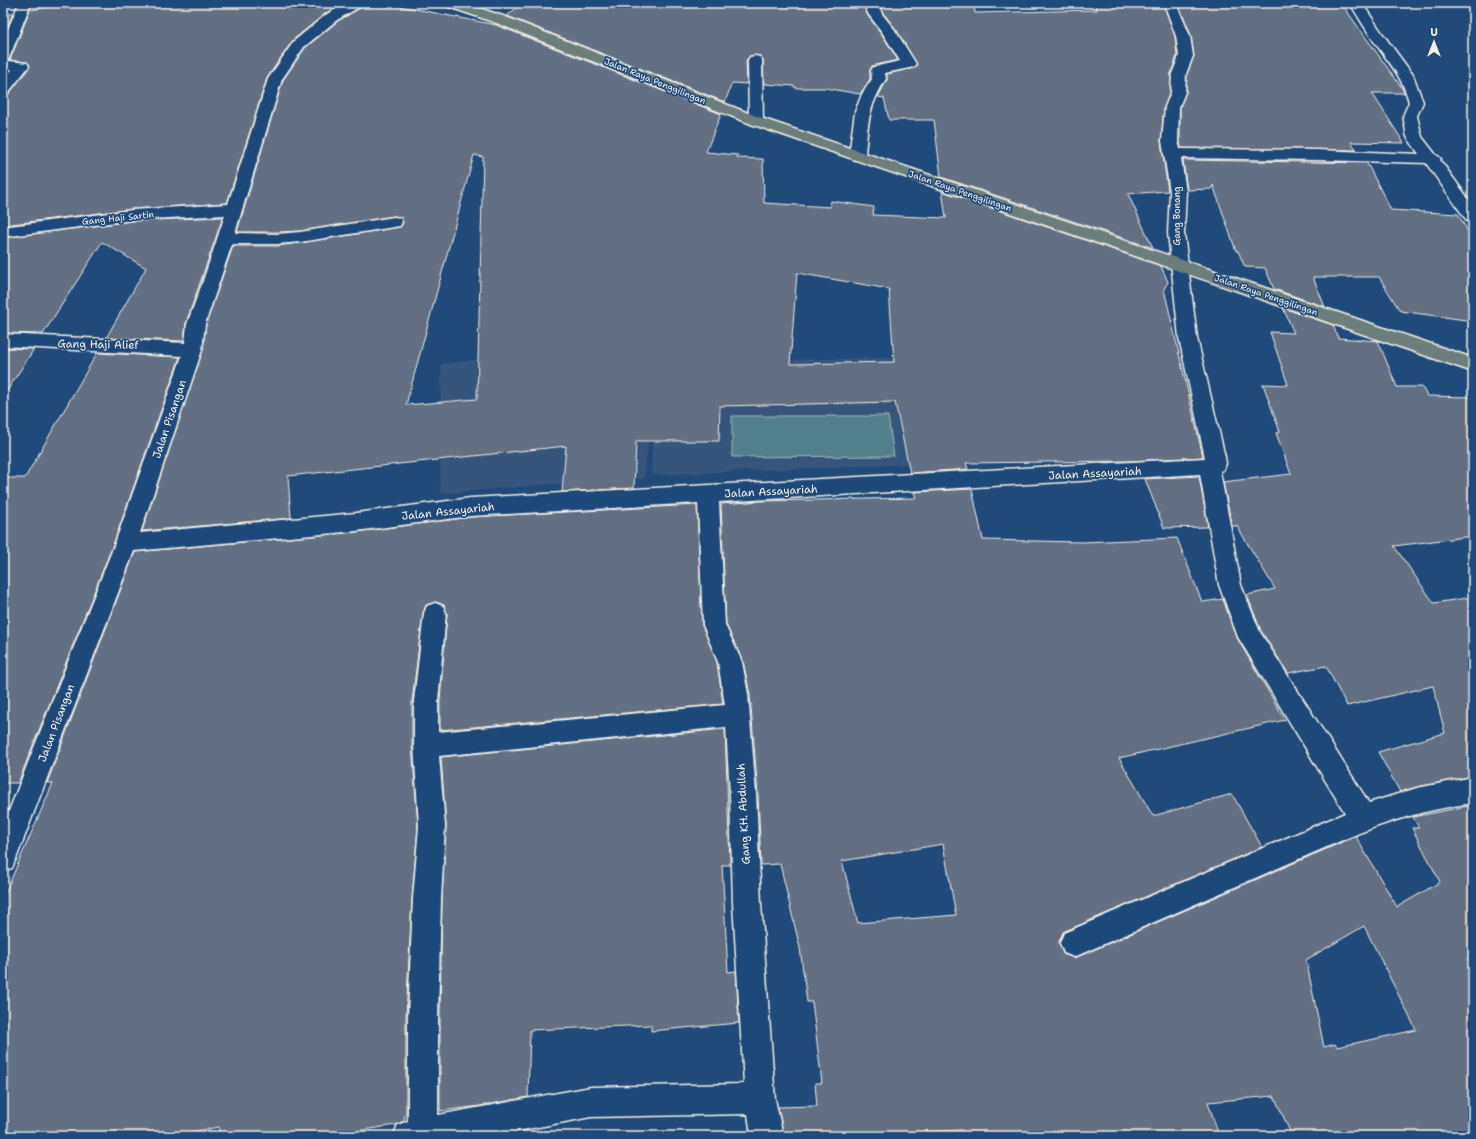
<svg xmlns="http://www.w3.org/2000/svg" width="1476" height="1139" font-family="'Shantell Sans',sans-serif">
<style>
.built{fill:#34557d}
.green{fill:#51818c;stroke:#a2b9ba}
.building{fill:#646f84;stroke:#f4f1e8;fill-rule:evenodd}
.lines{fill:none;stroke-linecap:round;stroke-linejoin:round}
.minor-casing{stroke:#f4f1e8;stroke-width:3}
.major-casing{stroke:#f4f1e8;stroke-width:3}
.minor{fill:#1f4a7a;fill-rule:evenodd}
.major{fill:#6c7e7c;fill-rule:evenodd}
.labels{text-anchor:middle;stroke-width:3.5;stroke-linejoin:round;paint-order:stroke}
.far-street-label{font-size:9px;fill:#f4f1e8;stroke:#1f4a7a}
.street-label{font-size:11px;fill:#f4f1e8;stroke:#1f4a7a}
</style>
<rect width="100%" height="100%" fill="#1f4a7a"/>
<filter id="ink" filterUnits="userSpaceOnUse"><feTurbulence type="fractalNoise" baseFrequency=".025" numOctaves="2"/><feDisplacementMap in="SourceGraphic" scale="8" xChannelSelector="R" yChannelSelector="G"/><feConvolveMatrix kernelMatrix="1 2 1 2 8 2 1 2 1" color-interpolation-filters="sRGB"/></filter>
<g filter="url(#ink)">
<!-- built -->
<g class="built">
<path d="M548 351 649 436 644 479 541 485 440 494 441 364Z"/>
<path d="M926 357 987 461 651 475 653 425 621 363Z"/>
</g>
<!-- green -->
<path class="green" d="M732 416H888L894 456 732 457Z"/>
<!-- building -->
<g class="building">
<path d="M72 3H344L326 13 293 40 267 78 227 203 132 209 3 225V95L9 94 30 66 27 62 10 60 30 10Z"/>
<path d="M363 3H385L496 25 721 114 706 152 738 155 737 158 763 159 764 203 830 207 831 201 874 207 873 215 946 218 942 191 1161 266 1168 282 1164 289 1203 457 1128 461 966 463 968 469 910 473 895 402 720 406 719 441H636L634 488 562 492 566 446 288 476 291 518 142 531 203 350 206 324 233 246H277L300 243 400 227 403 223 401 217 394 216 300 231 277 232H237L283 80 305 48 338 21 362 7ZM474 155 483 157 477 399 406 405ZM797 273 889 289 894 362 790 364Z"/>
<path d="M522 3H866L865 10 868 16 881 33 898 60 872 66 870 70V79L860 94 825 88H795V86L764 84 763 59 760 56H750L746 60 747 84 732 83 725 102 507 16Z"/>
<path d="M882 3H974L975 13 1097 10 1094 3H1163L1175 36 1177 56 1171 73 1170 92 1164 107 1161 141 1168 191 1128 194 1153 248 941 177 934 120H889L884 98 878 97 887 80V74L914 68 917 65 896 29 883 13Z"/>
<path d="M1178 3H1341L1402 88 1404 93H1372L1404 143 1351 142 1357 150 1181 148 1180 141V107L1186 92 1187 74 1194 56 1191 35Z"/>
<path d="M13 13 3 37V15Z"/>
<path d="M1183 160 1367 163 1391 210 1458 214 1473 240V321L1400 311 1379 277H1313L1325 307 1274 289 1265 268 1245 267 1238 251H1236L1213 185 1211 189 1187 190Z"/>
<path d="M223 217 186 323 184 341 106 338 146 268 102 242 43 334 3 333V238L132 221Z"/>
<path d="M1283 308 1333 325 1338 338 1378 341 1397 387H1422L1427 396 1473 397V536L1394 546 1434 603 1473 597V776L1417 787 1400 792 1378 752 1445 733 1433 686 1347 706 1326 666 1288 673 1261 631 1247 595 1275 589 1237 526H1232L1223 482 1291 474 1276 433 1280 432 1263 384 1288 385 1270 332 1294 333Z"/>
<path d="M3 348 34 349 3 397Z"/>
<path d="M97 353 180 357 114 542 18 783H3V478H25Z"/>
<path d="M1199 476 1208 527 1164 528 1145 479Z"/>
<path d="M972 489 983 540 1082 542 1177 538 1202 602 1223 599 1237 638 1285 720 1119 758 1153 816 1232 794 1262 847 1063 932 1059 942 1063 954 1075 958 1354 837H1356L1397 907 1440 882 1412 828H1419L1413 817 1473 805V1136H1292L1274 1096 1208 1102 1219 1136H963L962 1130 833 1136H784L778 1107 817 1106 815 1083H822L812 1002H807L800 948 780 864 761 865 758 794 750 694 743 661 726 625 721 504 762 501 916 498 914 492ZM943 844 956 915 858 923 842 861ZM1364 926 1416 1030 1337 1047 1335 1044 1324 1047 1306 960Z"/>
<path d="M697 505 702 625 717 662 723 704 440 730V701L447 613 444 605 436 602 426 605 423 613 412 701V745L418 826 412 899 406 1017V1114L405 1115 404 1121 396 1125 323 1136H218L219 1127 167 1136H3V898L53 783H47L135 552 356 532 471 517Z"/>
<path d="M725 729 730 865H722L728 972 736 971 739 1023 651 1031V1025L530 1030 528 1097 480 1106 440 1111V1017L442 899 446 826 441 757Z"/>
</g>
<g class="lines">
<defs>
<g id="minor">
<path d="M19 3H31L8 61 27 63 29 66 8 93 3 94V81L12 69H3V41Z"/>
<path d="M347 3H362L361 6 337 20 304 47 282 79 235 233 277 234 300 232 394 217 400 218 402 222 400 226 394 227 300 242 277 244H232L205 324 202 350 140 533 356 513 471 498 1205 458 1179 338 1168 233 1170 192 1162 141 1165 107 1171 92 1172 74 1179 56 1176 36 1164 3H1176L1190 36 1193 56 1186 74 1185 92 1179 107 1178 141 1180 149 1317 150 1419 154 1407 137 1403 116 1409 102C1401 74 1389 63 1373 40 1365 28 1357 15 1350 3H1362L1382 33 1413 75 1423 102 1417 116 1422 137 1436 155 1438 156 1441 159 1440 160 1473 205V222L1467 221 1426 163 1317 160 1181 158 1186 192 1184 233 1197 338 1225 457 1226 464 1223 470 1220 471 1241 585 1260 632 1369 803 1417 788 1473 777V803C1428 809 1387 821 1345 839L1074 957 1064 953 1060 943 1064 933 1345 813 1238 637 1219 585 1200 474 719 502 725 625 742 662 748 694 756 794 761 904 775 1099 783 1136H751L748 1114 591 1117 491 1136H393L398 1125 408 1121V1017L413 899 419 826 414 745V701L424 613 427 606 435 603 443 606 446 613 438 701V732L725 705 718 662 703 625 698 503 471 516 356 531 134 551 16 859 12 868 3 872V826L115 543 182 356 3 346V334L185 343 187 324 203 281 225 215 132 220 3 237V227L132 210 228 204 268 79 294 41 327 14ZM726 727 730 794 733 904 744 1084 591 1087 438 1115V1017L441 899 445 826 439 756Z"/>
<path d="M868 3H880V9L882 14 895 30 916 64 914 67 885 73 886 79C868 107 868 123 865 155L862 158 857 160 852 158 849 155 855 112 862 94 872 79 871 70 873 67 900 61 882 32 869 15 866 9Z"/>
<path d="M755 56 760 57 762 60 763 121 761 124 756 125 751 124 749 121 748 60 750 57Z"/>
</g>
<path id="major" d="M445 3H464L506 17 761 118 1473 358V372L751 124 496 23 446 6Z"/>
</defs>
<!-- minor casing -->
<use href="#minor" class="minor-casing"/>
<!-- major casing -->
<use href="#major" class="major-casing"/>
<!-- minor -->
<use href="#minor" class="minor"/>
<!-- major -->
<use href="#major" class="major"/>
</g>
</g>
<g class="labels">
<!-- far-street labels -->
<g class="far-street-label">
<text transform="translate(655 81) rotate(22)" y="3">Jalan Raya Penggilingan</text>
<text transform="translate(960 191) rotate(19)" y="3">Jalan Raya Penggilingan</text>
<text transform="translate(1177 216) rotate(-90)" y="3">Gang Bonang</text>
<text transform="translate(118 218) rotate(-6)" y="3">Gang Haji Sartin</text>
<text transform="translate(1266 295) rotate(19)" y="3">Jalan Raya Penggilingan</text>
</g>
<!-- street labels -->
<g class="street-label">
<text transform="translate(98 344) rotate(1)" y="4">Gang Haji Alief</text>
<text transform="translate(169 419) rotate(-71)" y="4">Jalan Pisangan</text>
<text transform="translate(1095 473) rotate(-3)" y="4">Jalan Assayariah</text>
<text transform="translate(771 491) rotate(-3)" y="4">Jalan Assayariah</text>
<text transform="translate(448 511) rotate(-6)" y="4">Jalan Assayariah</text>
<text transform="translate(56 723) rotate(-69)" y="4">Jalan Pisangan</text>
<text transform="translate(743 814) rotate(-93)" y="4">Gang KH. Abdullah</text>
</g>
</g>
<!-- margin -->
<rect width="1476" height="1139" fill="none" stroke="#1f4a7a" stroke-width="16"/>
<rect x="8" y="8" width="1460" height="1123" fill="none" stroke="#f4f1e8" stroke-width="1.5" filter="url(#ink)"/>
<!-- north arrow -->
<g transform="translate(1434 42)" stroke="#1f4a7a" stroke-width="3" paint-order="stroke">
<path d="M0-3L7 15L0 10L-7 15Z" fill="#f4f1e8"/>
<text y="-6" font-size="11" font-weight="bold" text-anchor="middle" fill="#f4f1e8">U</text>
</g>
</svg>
